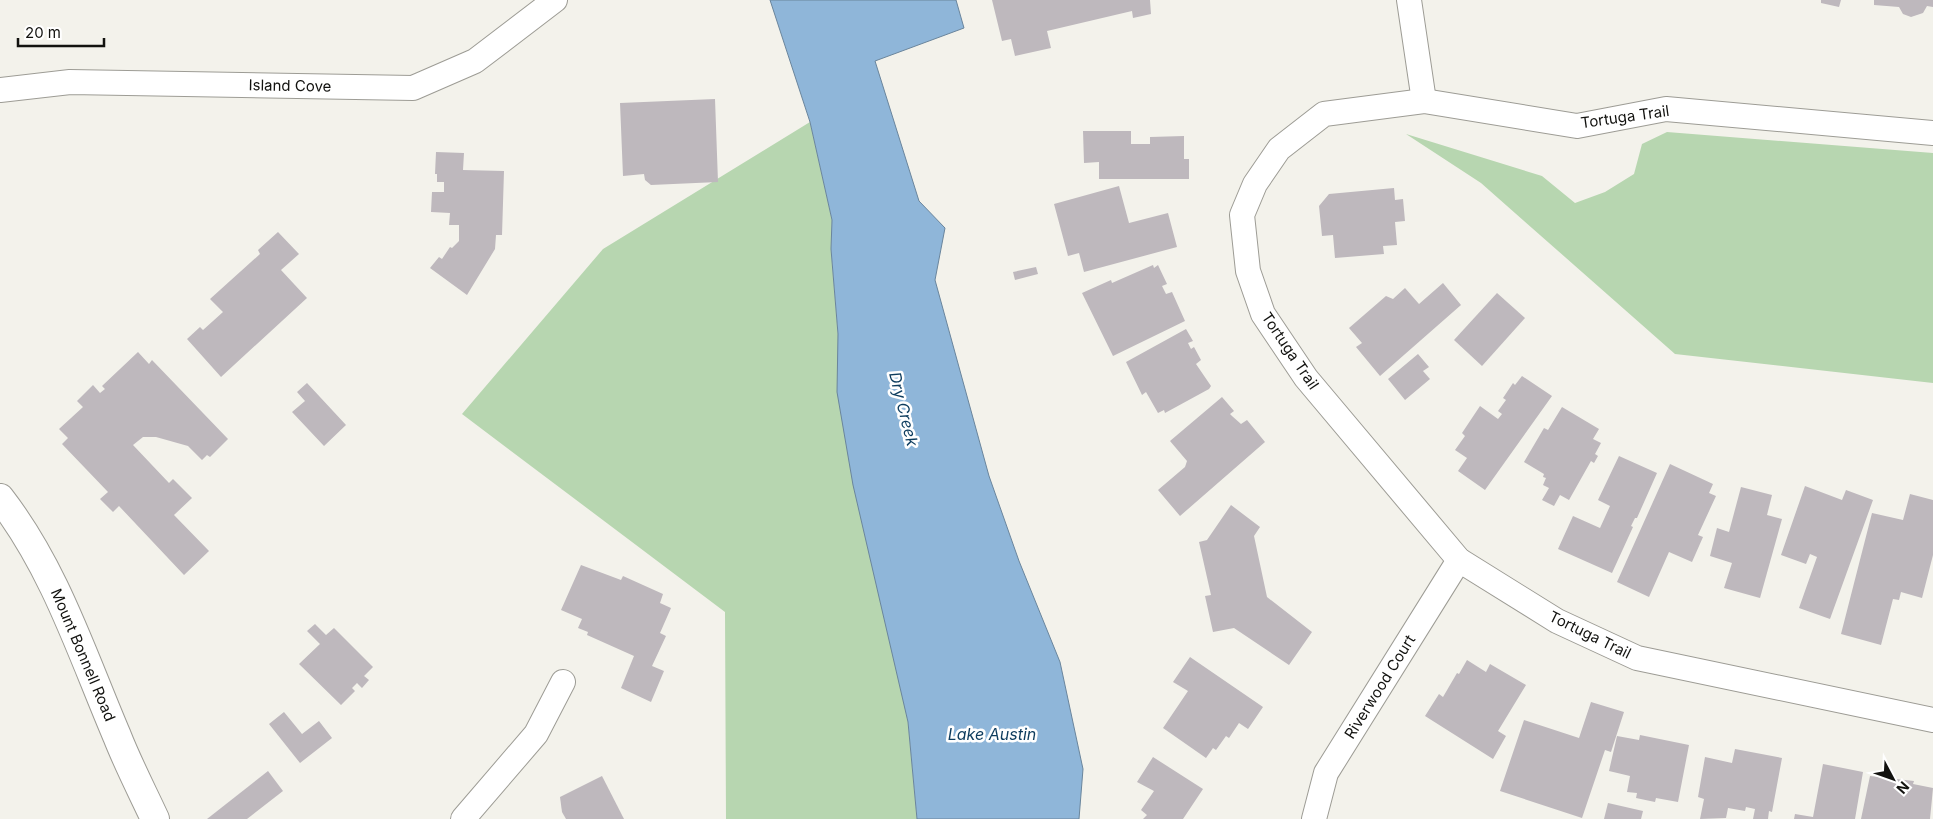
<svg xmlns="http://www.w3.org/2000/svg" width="1933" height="819" font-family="Inter,sans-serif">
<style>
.green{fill:#b7d6b0}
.water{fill:#8fb6d9;stroke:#6a859c}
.building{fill:#beb8bd}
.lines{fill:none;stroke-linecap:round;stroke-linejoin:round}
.street-casing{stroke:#9d9c95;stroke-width:26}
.secondary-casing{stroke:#9d9c95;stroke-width:30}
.street{stroke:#fff;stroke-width:24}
.secondary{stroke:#fff;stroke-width:28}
.labels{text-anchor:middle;stroke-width:5;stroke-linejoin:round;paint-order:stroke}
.street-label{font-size:15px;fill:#12120f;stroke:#fff}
.water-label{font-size:16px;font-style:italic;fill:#0d3c5e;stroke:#fff}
</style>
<rect width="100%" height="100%" fill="#f3f2eb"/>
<!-- green -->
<g class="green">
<path d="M810 122 832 220 831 249 838 334 908 722 917 819H726L725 612 462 414 603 249Z"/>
<path d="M1667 132 1933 153V383L1675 354 1481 183 1406 134 1542 176 1575 203 1605 192 1634 174 1642 144Z"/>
</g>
<!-- water -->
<path class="water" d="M770 0H956L964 28 875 61 919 201 945 228 935 280 989 476 1019 561 1060 662 1083 769 1079 819H917L908 722 853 485 837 392 838 334 831 249 832 220 810 122Z"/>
<!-- building -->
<g class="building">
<path d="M992 0H1150L1151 14 1133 18 1132 11 1047 31 1051 48 1015 56 1011 39 1002 41Z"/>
<path d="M1821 0H1841L1839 7 1821 3Z"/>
<path d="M1874 0H1933V7L1927 6 1923 13 1911 17 1903 14 1899 7 1874 5Z"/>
<path d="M715 99 718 182 651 185 645 180 644 174 623 176 620 103Z"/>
<path d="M1083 131H1131V144H1150V137L1184 136V159H1189V179H1099V162L1084 163Z"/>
<path d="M436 152 464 153 463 170 504 171 502 235H496L495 249 467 295 430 268 439 257 442 259 450 247 452 248 459 241V225H449L450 213 431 212 432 192H444V182H437V174H435Z"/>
<path d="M1119 186 1129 223 1168 213 1177 247 1084 272 1079 253 1068 256 1054 204Z"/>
<path d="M1394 188 1395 200 1403 199 1405 221 1395 222 1397 245 1383 246 1384 254 1335 258 1333 235 1322 236 1319 206 1329 194Z"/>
<path d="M278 232 299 254 281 270 307 298 221 377 187 339 200 327 203 330 223 312 210 299 260 254 258 250Z"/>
<path d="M1153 265 1154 268 1158 265 1167 284 1162 286 1166 294 1172 292 1185 321 1113 356 1082 293 1111 280 1112 283Z"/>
<path d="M1036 267 1038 274 1015 280 1013 272Z"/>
<path d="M1443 283 1461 305 1380 376 1356 347 1362 343 1349 328 1386 296 1393 299 1405 288 1419 304Z"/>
<path d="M1497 293 1525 318 1482 366 1454 340Z"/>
<path d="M1186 329 1193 341 1188 343 1191 349 1194 347 1201 360 1196 364 1211 386 1209 389 1165 413 1164 410 1158 413 1146 392 1142 395 1126 362Z"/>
<path d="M138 352 149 364 152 360 228 439 210 457 207 455 202 460 188 446 156 437H143L133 445 169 483 173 479 192 498 174 515 209 551 184 575 119 506 113 512 100 499 108 492 62 444 68 438 59 429 83 407 77 401 93 385 100 393 105 389 102 386Z"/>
<path d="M1418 354 1429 367 1423 371 1430 379 1405 400 1388 379Z"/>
<path d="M1522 376 1552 396 1485 490 1458 471 1467 458 1455 450 1465 436 1462 433 1480 406 1498 419 1502 414 1498 411 1506 400 1503 398 1513 383 1515 385Z"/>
<path d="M307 383 346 425 324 446 292 412 305 401 297 392Z"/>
<path d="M1222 397 1234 411 1230 414 1232 416 1241 424 1247 420 1265 442 1180 516 1158 490 1185 467 1187 461 1170 441Z"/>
<path d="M1562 407 1599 429 1593 439 1601 443 1595 454 1598 456 1594 463 1591 461 1569 500 1560 495 1554 506 1542 500 1549 488 1543 485 1546 478 1543 477 1544 474 1524 462 1544 428 1548 430Z"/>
<path d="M1619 456 1657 473 1637 518H1635L1631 526 1633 527 1612 573 1558 549 1573 516 1600 528 1610 506 1598 500Z"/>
<path d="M1670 464 1713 484 1709 493 1716 496 1698 535 1703 537 1692 562 1669 552 1649 597 1617 582Z"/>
<path d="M1805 486 1842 500 1846 490 1873 500 1830 619 1799 608 1817 557 1810 554 1806 564 1781 555Z"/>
<path d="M1741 487 1772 495 1767 515 1782 519 1760 598 1724 588 1732 563 1710 556 1717 528 1729 532Z"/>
<path d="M1910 494 1933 500V555L1922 598 1901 592 1899 600 1893 599 1881 645 1841 634 1872 513 1903 520Z"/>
<path d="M1231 505 1260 527 1254 536 1267 597 1312 632 1289 665 1234 628 1213 632 1205 596 1211 595 1199 542 1207 540Z"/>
<path d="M581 565 621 580 623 576 663 594 660 603 671 608 660 633 666 636 652 666 664 671 651 702 621 688 634 656 587 635 588 632 578 628 582 619 561 610Z"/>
<path d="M315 624 326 635 334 628 373 667 364 676 369 680 362 688 357 683 352 688 355 691 341 705 299 664 320 644 307 631Z"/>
<path d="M1190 657 1263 707 1248 729 1239 723 1229 738 1226 736 1216 750 1213 748 1206 758 1163 728 1188 691 1173 682Z"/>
<path d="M1467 660 1486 672 1490 664 1526 685 1498 731 1506 736 1493 759 1425 716 1439 694 1443 697 1457 673 1459 674Z"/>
<path d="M1591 702 1624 712 1611 752 1605 750 1582 818 1500 791 1524 720 1579 738Z"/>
<path d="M284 712 302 734 319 721 332 738 300 763 269 724Z"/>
<path d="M1640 735 1689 745 1678 802 1656 798 1655 802 1636 798 1637 793 1627 792 1630 776 1609 771 1617 736 1639 740Z"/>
<path d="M1735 749 1782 758 1772 812 1769 811 1768 819H1753L1755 809 1746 807 1745 811 1728 808 1726 818 1700 819 1704 799 1698 797 1705 757 1732 763Z"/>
<path d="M1153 757 1203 789 1183 819H1143L1147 815 1141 810 1154 791 1137 782Z"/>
<path d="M1823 764 1863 772 1855 819H1794L1795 814 1813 817Z"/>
<path d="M268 771 283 791 247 819H207Z"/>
<path d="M602 776 624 819H566L562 812 560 797Z"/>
<path d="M1870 776 1914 781 1913 784 1933 788 1930 819H1861Z"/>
<path d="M1608 803 1643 811 1641 819H1604Z"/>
</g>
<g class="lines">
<defs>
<g id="street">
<path d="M1409 0 1424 101"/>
<path d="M0 90 70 82 413 88 475 61 555 0"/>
<path d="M1933 133 1666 109 1577 126 1424 101 1324 114 1279 149 1255 184 1242 215 1248 271 1263 314 1306 378 1459 560 1557 621 1637 658 1933 720"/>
<path d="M463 819 536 734 563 682"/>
<path d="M1314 819 1326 773 1459 560"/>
</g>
<path id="secondary" d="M0 498C55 569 82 654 117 736 128 764 142 791 155 819"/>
</defs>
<!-- street casing -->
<use href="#street" class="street-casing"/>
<!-- secondary casing -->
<use href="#secondary" class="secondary-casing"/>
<!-- street -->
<use href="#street" class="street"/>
<!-- secondary -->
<use href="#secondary" class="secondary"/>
</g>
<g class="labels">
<!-- street labels -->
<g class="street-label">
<text transform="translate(290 86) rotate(1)" y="5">Island Cove</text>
<text transform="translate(1625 117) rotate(-8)" y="5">Tortuga Trail</text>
<text transform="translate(1290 351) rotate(56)" y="5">Tortuga Trail</text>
<text transform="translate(1590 635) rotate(26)" y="5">Tortuga Trail</text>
<text transform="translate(83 655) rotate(67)" y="5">Mount Bonnell Road</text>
<text transform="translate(1380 687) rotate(-58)" y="5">Riverwood Court</text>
</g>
<!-- water labels -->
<g class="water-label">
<text transform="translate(904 409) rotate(76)" y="6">Dry Creek</text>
<text x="992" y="740">Lake Austin</text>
</g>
</g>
<!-- north arrow -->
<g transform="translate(1893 779) rotate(131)" stroke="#ffffff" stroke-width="4" paint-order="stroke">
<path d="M0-4L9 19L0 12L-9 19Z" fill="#12120f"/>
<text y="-8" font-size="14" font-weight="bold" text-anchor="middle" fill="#12120f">N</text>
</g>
<!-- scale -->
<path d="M18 38v8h86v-8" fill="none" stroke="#12120f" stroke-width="2.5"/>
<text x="25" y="38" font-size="15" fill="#12120f" stroke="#ffffff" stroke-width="4" paint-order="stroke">20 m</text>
</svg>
